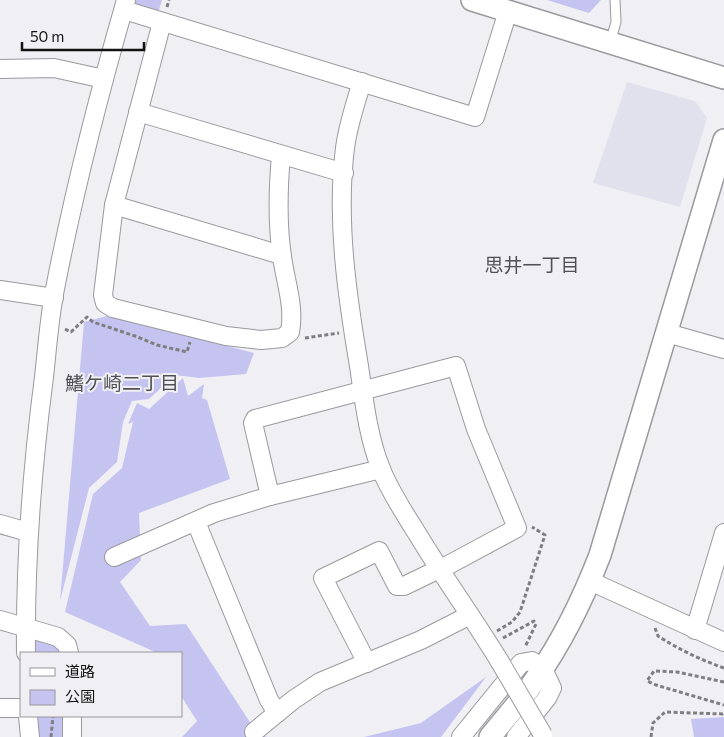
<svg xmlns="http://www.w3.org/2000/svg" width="724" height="737" font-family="Commissioner,'Noto Sans JP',sans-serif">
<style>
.built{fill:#e1e1ed}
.green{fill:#c5c4f1}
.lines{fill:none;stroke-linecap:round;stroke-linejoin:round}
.service-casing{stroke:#99999e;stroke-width:11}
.minor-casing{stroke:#99999e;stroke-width:20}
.tertiary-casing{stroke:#99999e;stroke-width:24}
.path{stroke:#7e7e81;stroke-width:3;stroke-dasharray:4 2.5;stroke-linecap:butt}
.service{stroke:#fff;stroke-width:9}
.minor{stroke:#fff;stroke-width:18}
.tertiary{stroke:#fff;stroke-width:21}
.minor-bridge-casing{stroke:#99999e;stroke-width:20;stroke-linecap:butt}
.minor-bridge{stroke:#fff;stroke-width:18}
.labels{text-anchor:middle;stroke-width:4;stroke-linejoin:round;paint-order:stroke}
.neighbourhood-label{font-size:19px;fill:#515155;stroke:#efeff4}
</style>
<rect width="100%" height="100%" fill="#efeff4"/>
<!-- built -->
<path class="built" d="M627 82 695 101 707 118 680 207 593 183Z"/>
<!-- green -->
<g class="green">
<path d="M134 0H162L158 13 140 9Z"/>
<path d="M547 0H601L589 13Z"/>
<path d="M111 315 254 353 246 374 199 378 175 375 149 399 132 401 123 422 117 462 89 488 60 601 84 322Z"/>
<path d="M183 378 188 396 204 384 202 398 207 400 230 479 139 513 141 560 120 582 150 626 186 624 257 733 267 737H182L197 721 181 696V653H155L153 651 65 612 93 494 122 468 133 422 128 424 137 403 149 409Z"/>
<path d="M40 638 56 643 61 653H33V643Z"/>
<path d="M486 677 441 737H364L421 723Z"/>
<path d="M35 716H65L67 737H36Z"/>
<path d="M724 717V737H694L691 719Z"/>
</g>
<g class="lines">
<defs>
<path id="service" d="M610 43 616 22 615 0"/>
<g id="minor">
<path d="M124 10 475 117 508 11"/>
<path d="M162 22 114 205 103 295 105 303 113 308 226 336 261 340 282 338 290 332C295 306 285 281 282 256 277 223 278 189 281 155"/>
<path d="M0 69 54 68 104 79"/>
<path d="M362 82C355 104 348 125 345 148 336 220 347 295 359 366 364 400 368 437 381 469 390 492 405 514 418 535 444 578 474 619 500 662"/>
<path d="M138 112 344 173"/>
<path d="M114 205 281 255"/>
<path d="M0 290 54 298"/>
<path d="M667 333 724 349"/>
<path d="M270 496 253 423 255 419 456 366 476 429 517 528 439 570"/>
<path d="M196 522 269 700 277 713"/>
<path d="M0 524 28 532"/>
<path d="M114 557 214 513 270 496 381 469"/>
<path d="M590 581 724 642"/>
<path d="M0 620 58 637 67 645 69 653"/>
<path d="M695 630 724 533"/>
<path d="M26 653C25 561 32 469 44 377 47 350 49 322 54 294 73 195 98 97 126 0"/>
<path d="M367 663 323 578 379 551 397 586H404L439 569"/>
<path d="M0 708H21"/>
<path d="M28 716 30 737"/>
<path d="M72 716V737"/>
<path d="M254 732 293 700 320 682 421 640 470 615"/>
<path d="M461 737 521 663 532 661 543 669 552 688 547 698 516 737"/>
</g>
<g id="tertiary">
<path d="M472 0 724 78"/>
<path d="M490 737C505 718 522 700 535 680 562 642 583 599 600 555L724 140"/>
</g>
</defs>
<!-- service casing -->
<use href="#service" class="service-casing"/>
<!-- minor casing -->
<use href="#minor" class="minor-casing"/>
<!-- tertiary casing -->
<use href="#tertiary" class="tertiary-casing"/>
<!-- path -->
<g class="path">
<path d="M167 7 169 0"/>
<path d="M65 329 71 332 87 317 93 322 135 336 157 345 187 352 190 342"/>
<path d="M305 338 339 333"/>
<path d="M655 628 658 636C678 649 701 660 724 668"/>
<path d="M497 631 512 622 520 612 545 535 532 527"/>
<path d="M503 638 534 621 536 624 525 647"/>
<path d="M724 682 677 672 654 671 647 681 656 685 724 705"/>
<path d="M51 737 53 716"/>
<path d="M651 737 653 723 665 712 723 714 724 713"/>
</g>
<!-- service -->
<use href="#service" class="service"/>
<!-- minor -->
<use href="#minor" class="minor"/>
<!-- tertiary -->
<use href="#tertiary" class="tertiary"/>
<defs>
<path id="minor-bridge" d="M500 662 543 735"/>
</defs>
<!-- minor-bridge casing -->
<use href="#minor-bridge" class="minor-bridge-casing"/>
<!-- minor-bridge -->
<use href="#minor-bridge" class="minor-bridge"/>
</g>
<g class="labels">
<!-- neighbourhood labels -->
<g class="neighbourhood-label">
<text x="532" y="272">思井一丁目</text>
<text x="122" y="390">鰭ケ崎二丁目</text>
</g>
</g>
<!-- legend -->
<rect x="20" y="652" width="162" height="65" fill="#efeff4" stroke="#97979a"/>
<rect x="30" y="668" width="25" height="8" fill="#ffffff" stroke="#97979a"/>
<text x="65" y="677" font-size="15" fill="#121213">道路</text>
<rect x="30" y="690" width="25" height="15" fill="#c5c4f1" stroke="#97979a"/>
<text x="65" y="702" font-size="15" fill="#121213">公園</text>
<!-- scale -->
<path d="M22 42v8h122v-8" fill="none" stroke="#121213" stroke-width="2.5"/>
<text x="30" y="42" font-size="15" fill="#121213" stroke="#efeff4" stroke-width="4" paint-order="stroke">50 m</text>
</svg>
